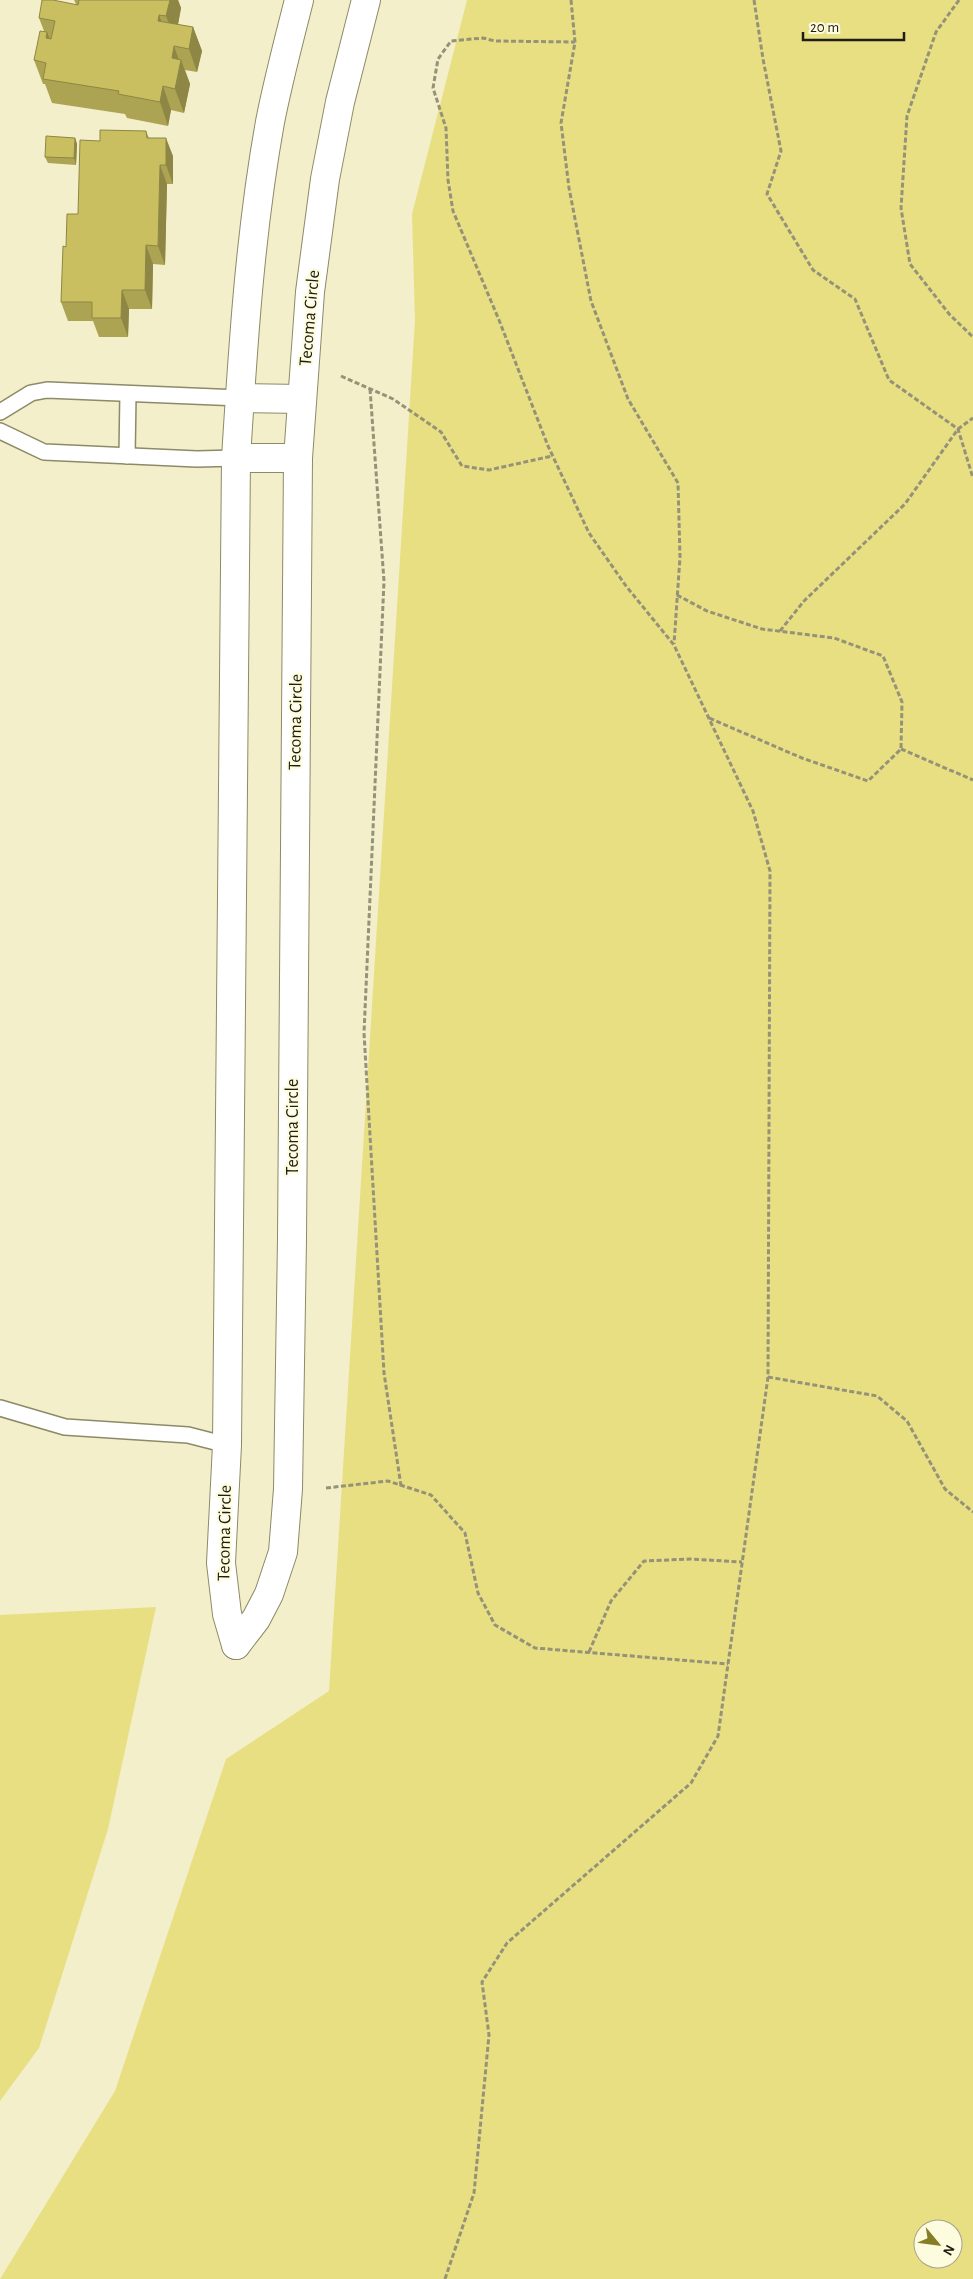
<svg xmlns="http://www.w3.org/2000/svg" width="973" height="2279" font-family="'Alegreya Sans',sans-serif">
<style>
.green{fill:#e8df83;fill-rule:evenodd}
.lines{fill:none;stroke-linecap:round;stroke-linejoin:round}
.service-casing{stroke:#8d8a68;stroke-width:18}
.minor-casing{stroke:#8d8a68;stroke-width:30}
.path{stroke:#959278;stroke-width:3;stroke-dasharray:5 2.5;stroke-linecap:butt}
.service{stroke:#fff;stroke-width:15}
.minor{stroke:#fff;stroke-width:28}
.wall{fill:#ada453}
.shaded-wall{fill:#8d8644}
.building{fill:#c9bf61;stroke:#8d8644}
.labels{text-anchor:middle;stroke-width:4.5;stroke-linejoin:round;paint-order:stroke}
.street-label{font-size:18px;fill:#201e11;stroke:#fefcdf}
</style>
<rect width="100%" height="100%" fill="#f2efca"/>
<!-- green -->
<g class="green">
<path d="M467 0H973V2279H0L115 2091 226 1759 329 1691 415 320 412 214ZM923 2229H953V2259H923Z"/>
<path d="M156 1607 108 1829 39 2048 0 2101V1615Z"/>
</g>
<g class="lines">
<defs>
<g id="service">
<path d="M0 412 31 393 47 390 240 398"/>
<path d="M0 431 44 452 197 459 236 458"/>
<path d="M127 456 128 394"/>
<path d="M0 1408 65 1427 188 1435 227 1445"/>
</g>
<g id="minor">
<path d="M240 398 302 399"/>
<path d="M236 458H298"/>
<path d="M236 1645 256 1619 269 1594 283 1552 288 1489 292 1239 298 458 310 292 325 179 340 102 366 0"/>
<path d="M236 1645 227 1614 221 1563 227 1445 236 458C243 346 250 233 270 122 278 81 289 40 299 0"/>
</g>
</defs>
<!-- service casing -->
<use href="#service" class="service-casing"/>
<!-- minor casing -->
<use href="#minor" class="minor-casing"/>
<!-- path -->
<g class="path">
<path d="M571 0 575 42 561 123 569 188 591 301 628 399 678 483 680 557 674 644"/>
<path d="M754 0 763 59 781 151 767 194 813 270 855 299 889 380 958 429 973 478"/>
<path d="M959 0 936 32 907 116 901 208 910 264 950 315 973 337"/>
<path d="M341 376 393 399 441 432 462 466 489 470 552 456"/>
<path d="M370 389 384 581 364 1033 384 1373 401 1486"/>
<path d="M677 595 707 611 762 629 834 638 883 656 902 702 901 749 868 781 802 758 709 718"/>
<path d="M780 631 804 601 905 504 958 429 973 418"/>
<path d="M901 749 973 780"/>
<path d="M768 1377 877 1396 907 1421 945 1489 973 1512"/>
<path d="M326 1488 388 1481 431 1495 465 1533 478 1593 495 1625 535 1648 728 1664"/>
<path d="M589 1652 611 1601 644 1561 690 1559 742 1562"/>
<path d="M445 2279 474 2193 489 2035 482 1982 507 1943 691 1783 718 1736 768 1377 770 871 753 811 674 645 626 586 589 533 548 446 499 320 453 211 448 180 446 128 433 88 438 59 451 41 483 38 495 41 575 42"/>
</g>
<!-- service -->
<use href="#service" class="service"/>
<!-- minor -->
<use href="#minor" class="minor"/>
</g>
<!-- wall -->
<g class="wall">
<path d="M74 0H178L181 8 178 25 193 27 202 51 197 72 185 70 190 84 184 113 171 110 168 126 127 118 125 114 52 103 45 84H43L34 60 44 31 39 18 76 4Z"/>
<path d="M146 131 149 138 173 156V184H167L165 265 153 264 152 309H129L128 337H99L93 321H68L61 302 66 247 78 214 100 141Z"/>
<path d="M75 138 77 144 76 165 48 163 45 157Z"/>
</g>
<!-- shaded-wall -->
<g class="shaded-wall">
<path d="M170 0H178L181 8 175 40 166 16Z"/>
<path d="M159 15 168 39 158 21Z"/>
<path d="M193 27 202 51 197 72 189 49Z"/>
<path d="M47 32 56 56 46 38Z"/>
<path d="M174 46 180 63 181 60 190 84 184 113 175 89 172 58Z"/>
<path d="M163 86 171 110 168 126 160 102Z"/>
<path d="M75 138 77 144 76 165 74 158Z"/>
<path d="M166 138 173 156V184L166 165Z"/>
<path d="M160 165 167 184 165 265 158 246Z"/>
<path d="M146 245 153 264 152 309 145 290Z"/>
<path d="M122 290 129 309 128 337 121 318Z"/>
</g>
<!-- building -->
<g class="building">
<path d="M42 0H53L78 5 79 0H170L166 16 159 15 158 21 193 27 189 49 174 46 172 58 181 60 175 89 163 86 160 102 118 94 119 91 43 79 46 63 34 60 40 31 47 32 46 38 51 39 55 21 39 18Z"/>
<path d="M100 130 146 131 147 138H166V165H160L158 246 146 245 145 290H122L121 318H92V302H61L63 246 66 247 67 214H78L80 140 100 141Z"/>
<path d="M46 136 75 138 74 158 45 157Z"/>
</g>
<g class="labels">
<!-- street labels -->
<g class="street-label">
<text transform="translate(309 318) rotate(-85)" y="6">Tecoma Circle</text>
<text transform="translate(295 722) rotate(-89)" y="6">Tecoma Circle</text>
<text transform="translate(292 1127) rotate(-90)" y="6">Tecoma Circle</text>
<text transform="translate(224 1533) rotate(-89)" y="6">Tecoma Circle</text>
</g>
</g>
<!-- north arrow -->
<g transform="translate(938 2244) rotate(119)"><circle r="24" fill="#fefcdf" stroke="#a5a38d"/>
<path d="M0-4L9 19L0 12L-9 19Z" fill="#867e24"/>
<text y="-8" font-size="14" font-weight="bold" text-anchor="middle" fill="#201e11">N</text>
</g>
<!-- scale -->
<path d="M803 32v8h101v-8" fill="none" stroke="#201e11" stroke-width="2.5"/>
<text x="810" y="32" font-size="15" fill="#201e11" stroke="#fefcdf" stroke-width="4" paint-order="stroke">20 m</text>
</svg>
